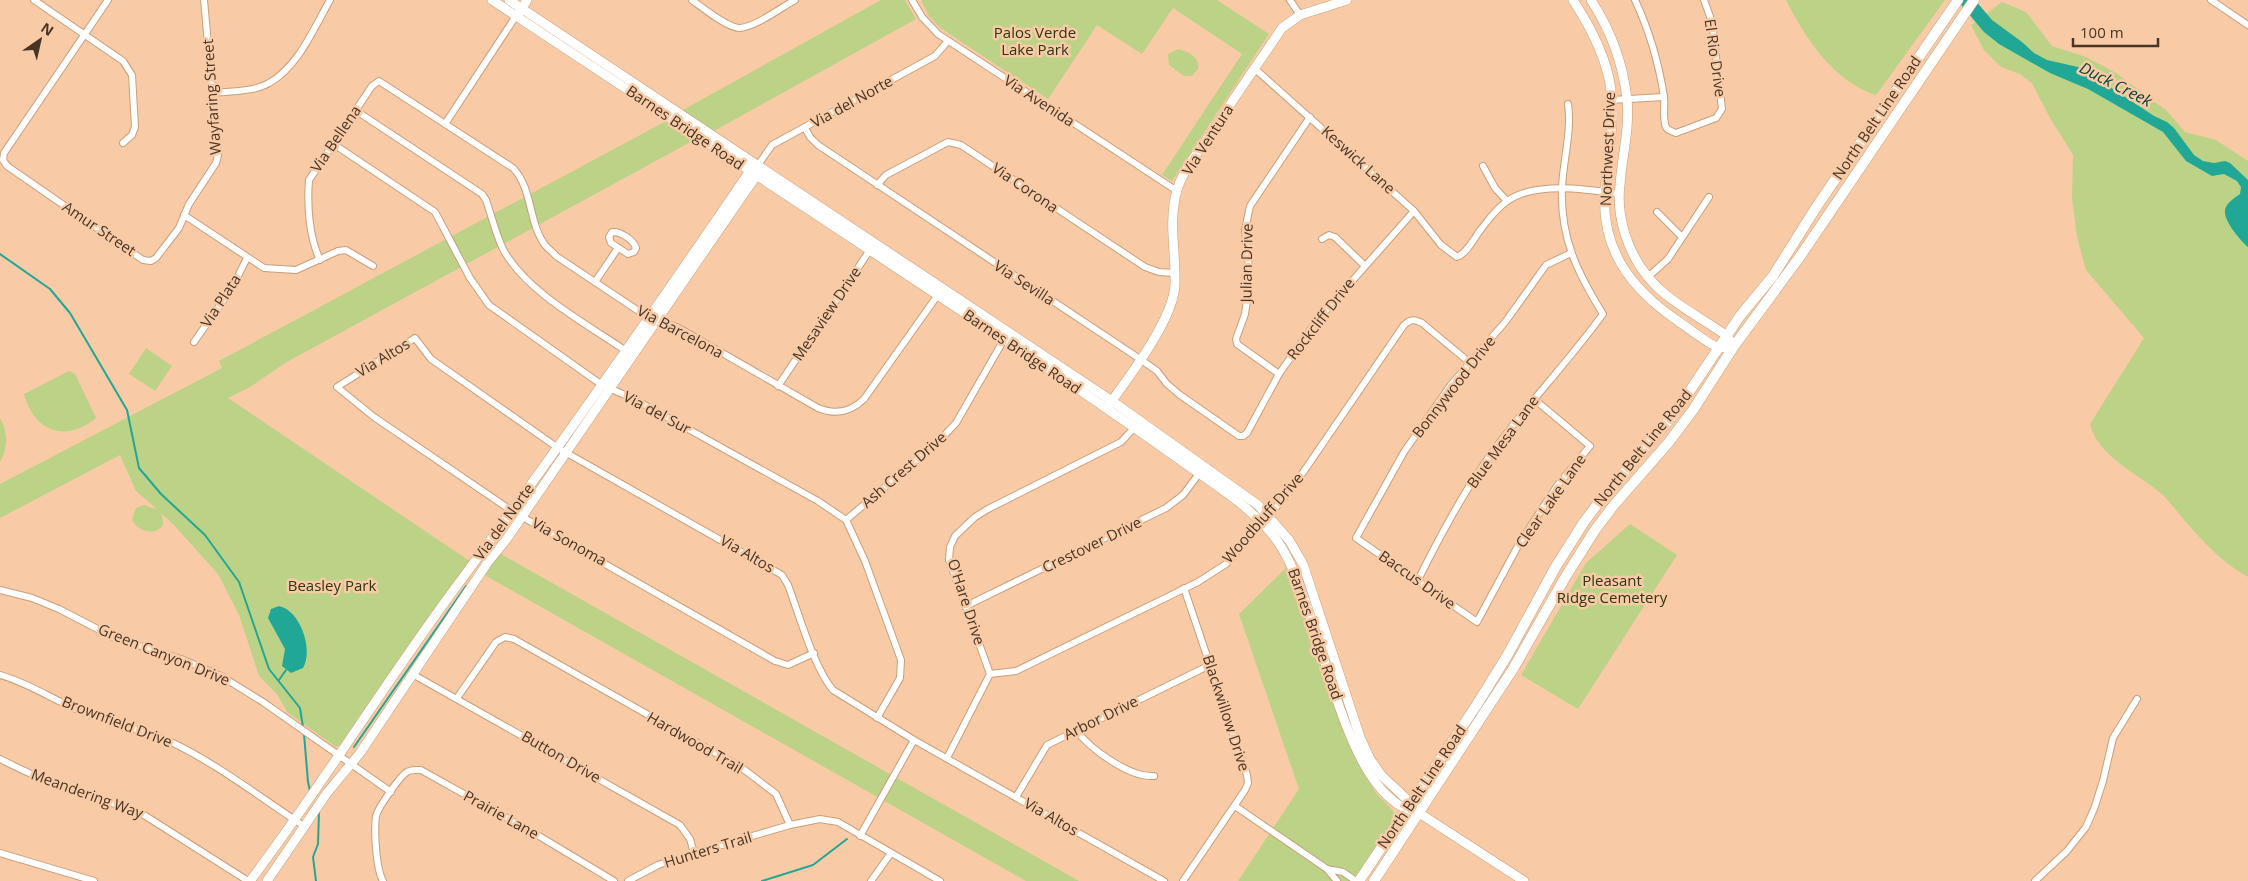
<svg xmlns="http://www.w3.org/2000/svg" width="2248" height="881" font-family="'Open Sans',sans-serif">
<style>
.green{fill:#bcd286}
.water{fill:#21a796}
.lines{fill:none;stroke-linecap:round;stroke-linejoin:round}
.stream{stroke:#21a796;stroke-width:2}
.minor-casing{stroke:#c99e7a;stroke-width:8}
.tertiary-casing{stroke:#c99e7a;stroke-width:10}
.secondary-casing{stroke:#c99e7a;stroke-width:10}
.primary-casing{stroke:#c99e7a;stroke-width:11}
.minor{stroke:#fff;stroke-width:6}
.tertiary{stroke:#fff;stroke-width:9}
.secondary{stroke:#fff;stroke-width:9}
.primary{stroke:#fff;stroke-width:10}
.labels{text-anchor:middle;stroke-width:5;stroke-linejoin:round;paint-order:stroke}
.park-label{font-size:15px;fill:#2c3612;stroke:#f8cba6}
.street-label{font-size:15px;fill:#473526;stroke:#f8cba6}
.water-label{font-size:16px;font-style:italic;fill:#053f37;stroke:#f8cba6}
</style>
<rect width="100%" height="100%" fill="#f8cba6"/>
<!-- green -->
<g class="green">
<path d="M881 0H905L916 19 712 132 683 110Z"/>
<path d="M921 0H1217L1269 34 1172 181 1162 175 1242 54 1173 8 1142 54 1097 25 1048 99 939 27 929 16Z"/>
<path d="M1786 0H1945L1876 95C1834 82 1805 38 1786 0Z"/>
<path d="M2002 2 2026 12 2052 46 2086 57 2116 73 2166 110 2185 132 2216 140 2248 161V577C2223 563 2204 543 2185 521 2178 513 2171 503 2163 495 2140 475 2097 456 2090 424L2144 338 2086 270 2077 237 2072 198 2073 155 2050 118 2032 83 2020 74 2001 67 1984 50 1971 25Z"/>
<path d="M1178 49C1189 52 1200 57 1198 69L1192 76H1184L1169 65 1168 54Z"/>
<path d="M668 120 696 139 285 363 250 387 228 398 471 562 342 743 336 747 287 712 277 694 259 676 239 615 218 574 173 524 162 514 163 525C155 537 136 531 132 519L136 508 144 505 158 510 136 491 120 455 0 518V484L222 368 219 361Z"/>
<path d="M146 348 172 366 155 391 129 374Z"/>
<path d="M69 371 75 374 96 418C66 443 34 432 24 394Z"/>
<path d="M0 418C8 432 8 448 0 462Z"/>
<path d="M1630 524 1677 555 1578 709 1521 675 1586 563Z"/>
<path d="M501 554 1079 881H1026L488 577 485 574 497 555Z"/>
<path d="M1287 567 1358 763 1376 793 1398 816 1353 881H1238L1299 789 1239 614Z"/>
</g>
<!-- water -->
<g class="water">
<path d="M1957 0H1975L1992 20 2022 42 2034 53 2047 60 2078 67 2092 78 2104 83 2154 116 2167 122 2174 128 2194 155 2203 161 2214 163 2225 161 2230 163 2248 180V247C2240 240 2220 217 2226 207 2228 202 2236 197 2240 194L2241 187 2237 181 2224 174 2212 176 2186 161 2163 132 2088 89 2050 73 1999 44 1984 32Z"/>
<path d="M279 606C300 610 314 650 303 668L291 673 282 666 285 649 268 618 271 609Z"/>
</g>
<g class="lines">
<!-- stream -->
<g class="stream">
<path d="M0 254 50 289 70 313 127 410 139 468 161 494 205 535 239 582 269 669 300 708 303 727"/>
<path d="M279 680 286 670"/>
<path d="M304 734 308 782 310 791"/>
<path d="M354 747 466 586"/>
<path d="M316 881 313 857 318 844 319 812"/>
<path d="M762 881 813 865 847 839"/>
</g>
<defs>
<g id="minor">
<path d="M34 0 123 61 132 75 135 127 132 135 123 143"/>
<path d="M108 0 4 153 3 160 7 166 143 260 151 261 156 258 179 228 189 204 216 163 218 155 204 0"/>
<path d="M692 0C703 8 726 27 739 28 754 28 782 7 795 0"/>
<path d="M912 0 922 17 938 34 1177 191"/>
<path d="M1290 0 1300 15"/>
<path d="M1635 0C1649 30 1659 64 1664 97 1665 105 1663 115 1665 124 1666 130 1671 131 1676 133L1716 118 1722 109 1712 22 1704 0"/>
<path d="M2211 0 2248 25"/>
<path d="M1254 68 1414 211 1441 245 1457 257C1468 253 1475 236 1482 228 1489 219 1496 209 1506 202 1533 181 1587 189 1619 194"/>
<path d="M212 93C230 91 254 92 269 83 298 67 314 28 330 0"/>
<path d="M1611 100 1664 97"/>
<path d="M355 110 482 194 486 200C492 217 496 236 504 251 528 293 587 324 626 351"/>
<path d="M445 124 516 16"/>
<path d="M805 128 810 137 818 145 1140 359 1157 371 1167 384 1180 395 1239 436H1243L1247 433 1279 374 1315 323 1414 211"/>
<path d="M332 143 435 212 470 278 489 305 602 385 634 399 818 501 846 520 865 561 901 660 900 678 877 718"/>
<path d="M758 165 772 145 935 56 948 41"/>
<path d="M1483 166 1495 188 1507 201"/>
<path d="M877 185 886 175 948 142 961 145 1145 267 1159 272 1174 273"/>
<path d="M1657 212 1682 237"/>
<path d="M184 215 264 268 296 270 338 251 346 250 373 266"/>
<path d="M612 232C620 231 634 240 636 248L634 252 628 254 611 243 609 237Z"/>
<path d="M1322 239 1329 235 1335 237 1364 265"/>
<path d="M320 260C309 237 307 205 309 180L372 86 379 81 513 168C533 189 528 222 545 245 548 249 553 252 556 256L649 318 677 327 818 408C835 415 851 412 864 399L940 292"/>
<path d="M1648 277 1668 259 1709 197"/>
<path d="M595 282 618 248"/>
<path d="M194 342 232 288 247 258"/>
<path d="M1279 374 1237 344 1236 339 1245 314 1248 293 1249 268 1245 230 1250 206 1310 117"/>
<path d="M778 386 872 247"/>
<path d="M1534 399 1590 446 1557 486 1519 544 1477 622 1356 538 1404 452 1450 386 1506 321 1546 265 1571 253"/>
<path d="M846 520 936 444 956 423 1006 336"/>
<path d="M1418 580C1436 544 1455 507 1478 473 1515 417 1563 369 1603 314 1578 274 1560 238 1562 188 1563 160 1572 132 1568 104"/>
<path d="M0 590 32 598 59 609 115 638 181 659 221 676 263 702 391 792"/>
<path d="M966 606 1166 508 1183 495 1201 471"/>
<path d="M814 653 788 665 775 661 512 511 374 417 337 387 415 338 431 359 558 448 782 575 788 585C799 614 814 668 833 690L914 740 1164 881"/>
<path d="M990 674 1016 671 1198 582 1226 564 1291 490 1404 325C1411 319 1414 319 1422 323L1469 362"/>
<path d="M0 675C29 683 55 701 83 712 111 724 142 729 169 741 216 763 261 798 304 826"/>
<path d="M414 675 680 825 690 839 694 853"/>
<path d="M457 698 496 642 505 637 514 639 742 768 776 794 790 825"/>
<path d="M1076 730C1090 749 1130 778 1154 776"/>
<path d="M947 758 990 674 949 560 950 547 955 536 975 517 988 509 1121 442 1136 426"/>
<path d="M0 759C24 771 48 783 74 792 98 800 121 804 144 815L248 881"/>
<path d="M1016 797 1047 745 1210 665"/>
<path d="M1235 806 1327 869 1337 881"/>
<path d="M860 836 914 740"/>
<path d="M0 853 94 881"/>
<path d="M1327 869 1343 872 1356 881"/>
<path d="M383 881C376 869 374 831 376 816 378 808 399 777 407 772 411 769 416 770 421 770L539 836 614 881"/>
<path d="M628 881 658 865 694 853 790 825 820 819 838 822 940 881"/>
<path d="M871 881 891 853"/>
<path d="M1183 881 1245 790 1248 783 1247 775 1184 588"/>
<path d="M2035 881 2067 851 2086 827 2094 809 2103 781 2113 738 2137 699"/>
</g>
<g id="tertiary">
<path d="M518 14 527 0"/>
<path d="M1108 406C1129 377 1174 319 1175 284 1176 252 1168 222 1177 190 1184 168 1201 148 1214 129 1236 95 1259 62 1282 28L1300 15 1347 0"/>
<path d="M1419 813 1524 881"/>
<path d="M250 881C321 787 383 686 453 591 555 454 653 313 750 171L756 167"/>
<path d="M267 881 327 793 360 753 488 562 506 540 736 205 757 175 758 168"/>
</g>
<g id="secondary">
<path d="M492 0C663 112 833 227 1004 339 1064 379 1124 420 1183 462 1214 484 1247 504 1272 534 1324 595 1336 798 1419 813"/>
<path d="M509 0 1112 401 1258 505 1289 540 1303 564 1360 737 1370 759 1382 776 1416 808"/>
<path d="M1573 0C1591 28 1607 58 1611 90 1615 123 1608 156 1605 189 1600 249 1631 289 1678 321 1685 326 1713 347 1719 348 1724 348 1730 347 1734 346"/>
<path d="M1591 0C1610 29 1623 64 1627 99 1630 128 1622 156 1620 185 1616 217 1628 253 1648 277 1668 302 1701 317 1727 336L1731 342"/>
</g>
<g id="primary">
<path d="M1359 881 1476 706 1507 656 1555 568 1584 522 1599 502 1675 413 1740 316 1773 276 1817 206 1958 0"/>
<path d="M1374 881 1513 669 1566 576 1595 530 1614 505 1669 442 1693 410 1734 346 1799 258 1974 0"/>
</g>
</defs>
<!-- minor casing -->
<use href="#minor" class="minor-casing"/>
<!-- tertiary casing -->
<use href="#tertiary" class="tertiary-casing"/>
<!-- secondary casing -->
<use href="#secondary" class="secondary-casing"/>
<!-- primary casing -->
<use href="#primary" class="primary-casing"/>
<!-- minor -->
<use href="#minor" class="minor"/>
<!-- tertiary -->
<use href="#tertiary" class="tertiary"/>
<!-- secondary -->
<use href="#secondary" class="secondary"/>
<!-- primary -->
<use href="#primary" class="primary"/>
</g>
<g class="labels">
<!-- park labels -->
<g class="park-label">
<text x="1035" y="38">Palos Verde<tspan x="1035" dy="17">Lake Park</tspan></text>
<text x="1612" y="586">Pleasant<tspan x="1612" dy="17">Ridge Cemetery</tspan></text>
<text x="332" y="591">Beasley Park</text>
</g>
<!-- street labels -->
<g class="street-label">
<text transform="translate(1715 58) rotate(82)" y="5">El Rio Drive</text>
<text transform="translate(212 97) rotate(-94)" y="5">Wayfaring Street</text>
<text transform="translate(1039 101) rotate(33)" y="5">Via Avenida</text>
<text transform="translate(852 102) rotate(-29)" y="5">Via del Norte</text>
<text transform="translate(1877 118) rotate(-56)" y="5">North Belt Line Road</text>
<text transform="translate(685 128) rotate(34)" y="5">Barnes Bridge Road</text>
<text transform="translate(336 139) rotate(-56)" y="5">Via Bellena</text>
<text transform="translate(1208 140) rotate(-57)" y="5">Via Ventura</text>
<text transform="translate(1608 149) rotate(-88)" y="5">Northwest Drive</text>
<text transform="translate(1358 160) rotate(42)" y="5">Keswick Lane</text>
<text transform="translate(1025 188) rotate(34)" y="5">Via Corona</text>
<text transform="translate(99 229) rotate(34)" y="5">Amur Street</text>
<text transform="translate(1247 263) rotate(-89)" y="5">Julian Drive</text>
<text transform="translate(1024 283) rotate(33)" y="5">Via Sevilla</text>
<text transform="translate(221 301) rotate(-57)" y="5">Via Plata</text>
<text transform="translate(827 314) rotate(-56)" y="5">Mesaview Drive</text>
<text transform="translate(1321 319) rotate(-52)" y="5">Rockcliff Drive</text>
<text transform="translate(680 332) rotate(28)" y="5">Via Barcelona</text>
<text transform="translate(1022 352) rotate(34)" y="5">Barnes Bridge Road</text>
<text transform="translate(383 358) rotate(-31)" y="5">Via Altos</text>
<text transform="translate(1454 387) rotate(-52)" y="5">Bonnywood Drive</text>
<text transform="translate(657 413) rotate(28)" y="5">Via del Sur</text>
<text transform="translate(1503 442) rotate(-54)" y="5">Blue Mesa Lane</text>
<text transform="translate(1643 448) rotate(-51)" y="5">North Belt Line Road</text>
<text transform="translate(904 470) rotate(-41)" y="5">Ash Crest Drive</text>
<text transform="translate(1551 501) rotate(-55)" y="5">Clear Lake Lane</text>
<text transform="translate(1263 518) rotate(-49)" y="5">Woodbluff Drive</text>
<text transform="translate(504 522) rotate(-54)" y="5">Via del Norte</text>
<text transform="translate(569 542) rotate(29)" y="5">Via Sonoma</text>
<text transform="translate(1092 545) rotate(-26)" y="5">Crestover Drive</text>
<text transform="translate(747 554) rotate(30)" y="5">Via Altos</text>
<text transform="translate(1417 580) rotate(35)" y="5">Baccus Drive</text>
<text transform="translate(966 602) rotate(72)" y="5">O'Hare Drive</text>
<text transform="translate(1315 634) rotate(71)" y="5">Barnes Bridge Road</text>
<text transform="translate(164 655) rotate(22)" y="5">Green Canyon Drive</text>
<text transform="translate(1226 713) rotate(72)" y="5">Blackwillow Drive</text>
<text transform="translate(1101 718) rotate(-26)" y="5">Arbor Drive</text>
<text transform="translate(117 722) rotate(21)" y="5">Brownfield Drive</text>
<text transform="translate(695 743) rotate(30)" y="5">Hardwood Trail</text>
<text transform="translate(561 757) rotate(30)" y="5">Button Drive</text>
<text transform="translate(1422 787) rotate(-56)" y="5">North Belt Line Road</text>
<text transform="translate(87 794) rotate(20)" y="5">Meandering Way</text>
<text transform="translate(501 815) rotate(29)" y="5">Prairie Lane</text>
<text transform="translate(1051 817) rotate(30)" y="5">Via Altos</text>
<text transform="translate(708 850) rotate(-17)" y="5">Hunters Trail</text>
</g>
<!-- water labels -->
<g class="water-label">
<text transform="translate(2116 84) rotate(27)" y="6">Duck Creek</text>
</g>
</g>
<!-- north arrow -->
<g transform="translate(40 40) rotate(34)" stroke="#f8cba6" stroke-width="4" paint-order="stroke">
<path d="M0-4L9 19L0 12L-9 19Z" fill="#473526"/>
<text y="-8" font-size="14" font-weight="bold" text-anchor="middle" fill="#473526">N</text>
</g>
<!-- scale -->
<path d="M2073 38v8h85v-8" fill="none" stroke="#473526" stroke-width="2.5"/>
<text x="2080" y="38" font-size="15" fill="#473526" stroke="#f8cba6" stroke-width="4" paint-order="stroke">100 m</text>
</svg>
